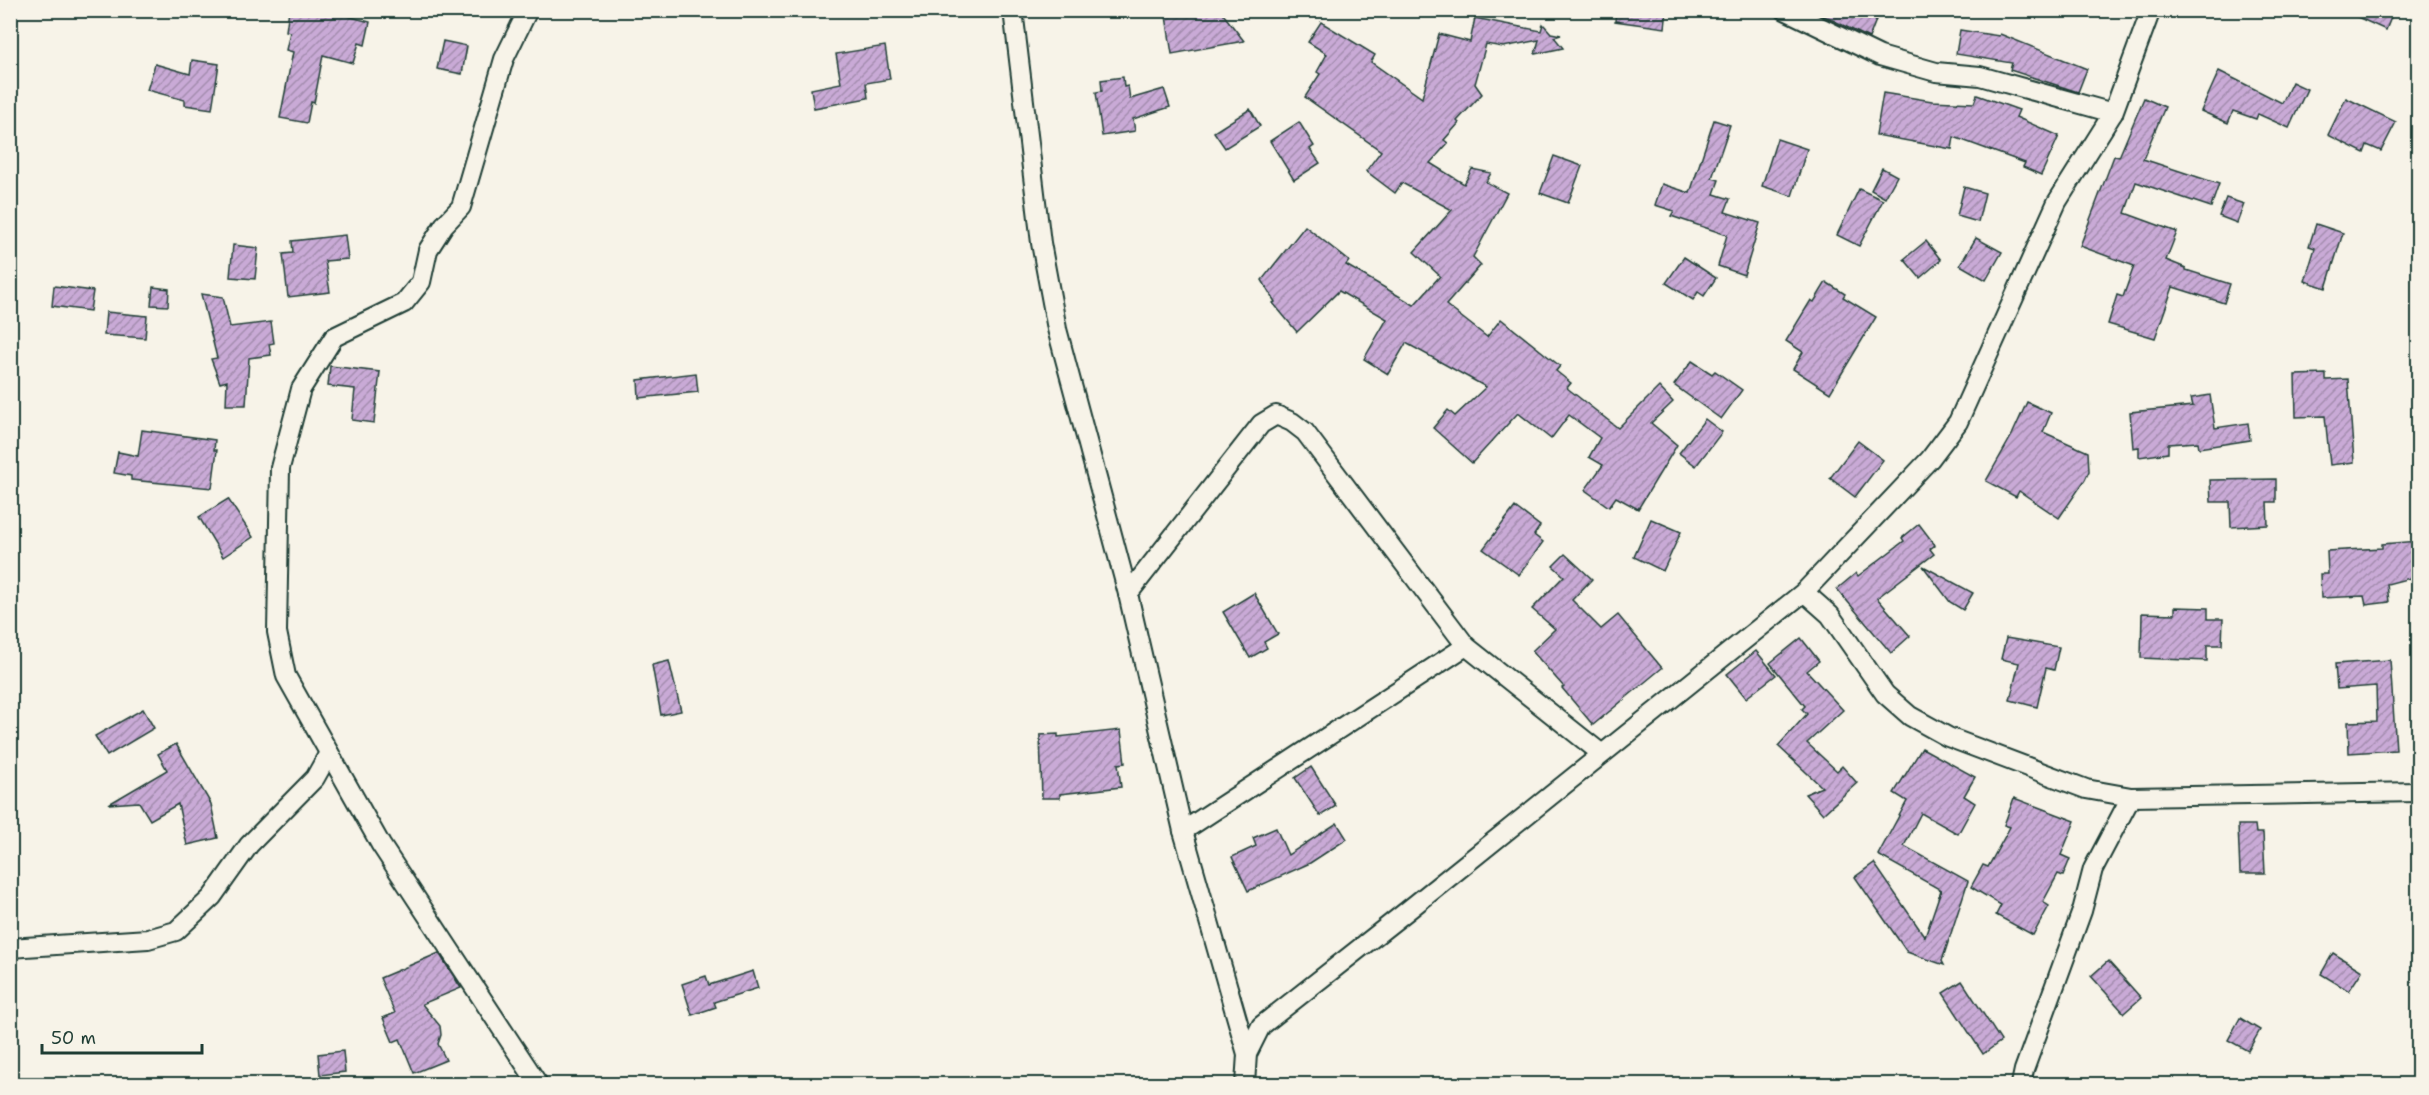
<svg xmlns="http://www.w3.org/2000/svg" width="2429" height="1095" font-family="'Shantell Sans',sans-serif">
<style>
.building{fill:url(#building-hatch);stroke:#1f3d34;stroke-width:1.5}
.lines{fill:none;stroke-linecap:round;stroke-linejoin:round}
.street-casing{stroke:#1f3d34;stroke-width:22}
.street{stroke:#f7f3e8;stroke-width:18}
</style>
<defs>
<pattern id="building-hatch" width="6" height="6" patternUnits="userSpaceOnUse" patternTransform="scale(1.5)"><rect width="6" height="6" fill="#c9aad6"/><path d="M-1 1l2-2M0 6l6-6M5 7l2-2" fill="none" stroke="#a38cae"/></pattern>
</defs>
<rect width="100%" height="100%" fill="#f7f3e8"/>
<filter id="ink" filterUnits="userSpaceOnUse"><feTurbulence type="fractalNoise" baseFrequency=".0167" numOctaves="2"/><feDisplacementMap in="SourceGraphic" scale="12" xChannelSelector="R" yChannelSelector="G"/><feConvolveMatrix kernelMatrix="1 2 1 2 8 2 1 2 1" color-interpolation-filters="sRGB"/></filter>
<g filter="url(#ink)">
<!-- building -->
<g class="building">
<path d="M289 10H337L336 13 370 22 365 45 359 43 353 63 323 55 314 103 311 102 307 123 280 118 293 52 286 50 290 32 286 31Z"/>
<path d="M1165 10H1220L1244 41 1172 54Z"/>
<path d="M1616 10H1667L1665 28 1615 21Z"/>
<path d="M1812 10H1880L1869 38Z"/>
<path d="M2342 10H2394L2386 30Z"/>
<path d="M1475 18 1541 31 1543 24 1551 33 1561 35 1554 37 1563 48 1535 54 1539 40 1503 47 1486 44 1475 84 1482 94 1457 121 1459 123 1444 140 1448 143 1430 163 1464 184 1472 169 1491 173 1486 182 1507 193 1473 257 1481 265 1446 305 1487 337 1501 319 1560 366 1556 371 1571 383 1567 388 1618 428 1659 387 1673 402 1651 423 1677 445 1638 509 1616 497 1609 507 1585 490 1603 465 1589 457 1600 438 1569 415 1551 439 1518 413 1472 463 1433 428 1448 410 1455 416 1486 387 1406 343 1388 374 1364 359 1387 319 1339 291 1297 332 1273 303 1275 302 1262 280 1305 226 1349 261 1346 265 1414 305 1440 276 1414 252 1452 210 1402 183 1395 193 1366 171 1381 151 1305 97 1320 74 1317 72 1327 54 1308 42 1321 22 1375 55 1371 62 1422 98 1439 34 1470 42Z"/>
<path d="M1960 30 1999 36 2000 34 2087 69 2078 92 2010 70 2012 63 1956 54Z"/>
<path d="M443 41 467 46 462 74 437 69Z"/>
<path d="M885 46 890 79 866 83 868 98 814 108 811 89 841 83 836 54Z"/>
<path d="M192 60 219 64 212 109 185 105V100L147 90 155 64 190 74Z"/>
<path d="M2219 71 2282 103 2292 82 2307 89 2289 128 2258 114 2256 119 2233 111 2228 123 2201 111Z"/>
<path d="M1123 77 1124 87 1128 86 1130 99 1164 89 1170 107 1133 119 1135 131 1102 136 1096 92 1102 91 1101 80Z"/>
<path d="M1883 93 1932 101 1974 103 1977 95 2019 110 2016 117 2059 136 2041 175 2023 167 2025 163 1954 137 1952 149 1876 135Z"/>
<path d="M2144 98 2165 107 2143 159 2219 184 2211 207 2136 182 2125 213 2177 232 2166 260 2186 268V270L2230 284 2224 303 2173 287 2155 338 2108 324 2117 295 2123 297 2134 266 2080 246 2114 156 2119 157Z"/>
<path d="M2346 98 2396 122 2381 151 2367 145 2364 153 2328 135Z"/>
<path d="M1250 109 1260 126 1225 148 1214 132Z"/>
<path d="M1714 120 1730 125 1712 178 1719 180 1714 194 1730 199 1725 212 1760 223 1744 275 1718 266 1727 235 1671 216 1674 211 1655 205 1662 184 1690 193Z"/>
<path d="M1299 122 1314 146 1310 149 1320 163 1294 180 1270 141Z"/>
<path d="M1777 139 1807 149 1792 196 1762 186Z"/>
<path d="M1554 156 1582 166 1568 203 1540 193Z"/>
<path d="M1882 168 1897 176 1885 198 1871 190Z"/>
<path d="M1964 187 1985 193 1978 222 1957 216Z"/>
<path d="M1859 189 1883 200 1859 246 1837 235Z"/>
<path d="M2226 198 2244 204 2237 223 2219 216Z"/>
<path d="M2316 224 2343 233 2326 288 2305 281 2315 248 2309 246Z"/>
<path d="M345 235 348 259 325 261 330 292 288 297 283 254 293 253 292 241Z"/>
<path d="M1976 238 2002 252 1986 280 1960 265Z"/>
<path d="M1926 241 1941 260 1920 278 1904 259Z"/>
<path d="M233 245 258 248 255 279 230 277Z"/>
<path d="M1684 257 1716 278 1704 296 1698 292 1693 300 1666 283Z"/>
<path d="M1826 282 1845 294 1843 297 1876 317 1830 393 1793 369 1803 352 1786 341 1811 300 1814 302Z"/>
<path d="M54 286 93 291 90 311 52 306Z"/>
<path d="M153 287 169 289 168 306 151 305Z"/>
<path d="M201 294 223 297 230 327 271 322 274 343 269 344 271 355 249 358 246 405H226L227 381 220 383 211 359 217 358Z"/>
<path d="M106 312 147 316 145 338 104 335Z"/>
<path d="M1692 361 1712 374 1715 371 1742 390 1721 419 1674 385Z"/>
<path d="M330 366 380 372 374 423 352 420 355 389 328 386Z"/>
<path d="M696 373 698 392 639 398 638 380Z"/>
<path d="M2326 374V380L2348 379 2354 462 2330 465 2325 416 2296 417 2295 375Z"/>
<path d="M2210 395 2215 428 2248 423 2250 440 2199 448 2198 442 2168 444V453L2139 457V447L2133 448 2130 412 2193 406 2191 398Z"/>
<path d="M2027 402 2051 413 2043 432 2088 452 2089 471 2085 480 2059 518 2019 491 2016 497 1986 481 2012 435Z"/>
<path d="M1705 419 1722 432 1696 466 1679 453Z"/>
<path d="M142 430 215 440 214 450H217L212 488 131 480V476L114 473 118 452 138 456Z"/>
<path d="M1858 441 1883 460 1855 497 1830 478Z"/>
<path d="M2276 479V502H2267L2268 525 2231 527 2230 502H2211L2210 480Z"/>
<path d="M228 499 253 537 223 557 199 517Z"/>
<path d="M1515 507 1540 526 1534 535 1543 542 1519 575 1483 549Z"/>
<path d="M1651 519 1681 532 1663 571 1634 557Z"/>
<path d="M1919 524 1935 545 1930 549 1934 554 1877 598 1910 636 1891 653 1837 589 1856 573 1858 576 1904 541 1902 538Z"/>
<path d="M2418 541V576L2387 584 2389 602 2366 605 2364 596 2321 598 2320 574H2328L2327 551 2382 548V544Z"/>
<path d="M1565 554 1592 579 1572 600 1601 629 1618 615 1662 668 1593 725 1562 688 1564 687 1532 651 1555 629 1532 609 1564 576 1553 566Z"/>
<path d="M1923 566 1973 593 1963 610 1950 602Z"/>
<path d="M1254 593 1278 634 1264 642 1267 648 1250 658 1223 612Z"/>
<path d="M2175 607 2208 608V619H2223L2222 645H2207V661L2141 658 2142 613 2175 614Z"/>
<path d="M1801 638 1819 661 1807 671 1843 710 1807 743 1837 771 1842 766 1857 783 1823 814 1805 794 1822 787 1778 746 1807 714 1802 709 1805 706 1770 663Z"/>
<path d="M2006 638 2059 647 2054 670 2046 668 2037 707 2010 700 2019 663 2001 659Z"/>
<path d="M1756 651 1776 675 1746 698 1727 674Z"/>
<path d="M2390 660 2396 750 2349 753 2348 722 2377 721 2376 686 2337 689 2335 664Z"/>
<path d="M669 661 681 711 661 715 652 665Z"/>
<path d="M143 709 154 728 107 756 95 736Z"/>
<path d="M1121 730 1125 763 1118 764 1121 787 1060 794V798H1042L1040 735 1058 734V737Z"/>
<path d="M176 744 211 804 218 838 187 845 178 804 150 820 139 802 109 804 167 770 158 754Z"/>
<path d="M1922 748 1975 777 1964 796 1975 803 1958 834 1921 813 1904 846 1968 881 1942 961 1944 965 1907 952 1855 877 1874 863 1925 937 1941 890 1878 855 1907 801 1894 793Z"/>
<path d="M1311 767 1336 806 1320 816 1295 778Z"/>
<path d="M2014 798 2075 821 2061 855 2070 859 2063 876 2058 874 2043 902 2049 906 2033 935 1996 915 2001 905 1971 887 1983 865 1988 867 2010 827 2004 825Z"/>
<path d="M1337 823 1347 839 1310 863 1248 891 1232 857 1256 846 1253 838 1276 828 1288 855Z"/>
<path d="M2238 825H2255L2256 833H2263L2265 873H2240Z"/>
<path d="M439 953 461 988 422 1004 440 1026 441 1035 438 1044 446 1060 414 1073 400 1039 393 1042 383 1018 395 1013 380 978Z"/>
<path d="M2333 953 2362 971 2349 991 2321 974Z"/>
<path d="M2108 961 2141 998 2124 1013 2091 976Z"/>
<path d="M753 971 758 988 714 1002 716 1007 692 1015 682 984 706 976 709 985Z"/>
<path d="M1962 981 2001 1041 1983 1054 1943 993Z"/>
<path d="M2240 1018 2260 1030 2248 1051 2228 1040Z"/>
<path d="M343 1051 345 1072 320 1075 318 1054Z"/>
</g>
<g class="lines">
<defs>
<g id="street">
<path d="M528 10 504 59 461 207 444 225 428 250 421 282 404 303 334 337 301 389 280 468 277 632 286 676 381 845 538 1084"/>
<path d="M1013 10 1041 243 1057 329 1128 594 1183 831 1247 1054"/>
<path d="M1785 10 1880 56 1936 72 1980 76 2113 113"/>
<path d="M1804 592 1930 459 1958 422 2057 202 2113 113 2151 10"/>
<path d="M1128 594 1261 424 1276 415 1292 422 1305 432 1466 646 1602 754"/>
<path d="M1183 831 1466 646"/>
<path d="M10 948 148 939 176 931 212 897 249 845 315 778 329 753"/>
<path d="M1245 1084 1247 1054 1261 1026 1407 911 1804 592 1830 615 1885 694 1910 716 1948 737 2086 789 2131 797 2418 792"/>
<path d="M2021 1084 2024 1070 2082 911 2093 869 2131 797"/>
</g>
</defs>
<!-- street casing -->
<use href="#street" class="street-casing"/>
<!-- street -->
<use href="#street" class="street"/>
</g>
</g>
<!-- margin -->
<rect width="2429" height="1095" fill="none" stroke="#f7f3e8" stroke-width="36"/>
<rect x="18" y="18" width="2393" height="1059" fill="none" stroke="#1f3d34" stroke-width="2" filter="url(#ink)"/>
<!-- scale -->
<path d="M42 1044v9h160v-9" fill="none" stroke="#1f3d34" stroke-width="3"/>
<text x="51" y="1044" font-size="18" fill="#1f3d34" stroke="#f7f3e8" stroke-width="4.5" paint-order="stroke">50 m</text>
</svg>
